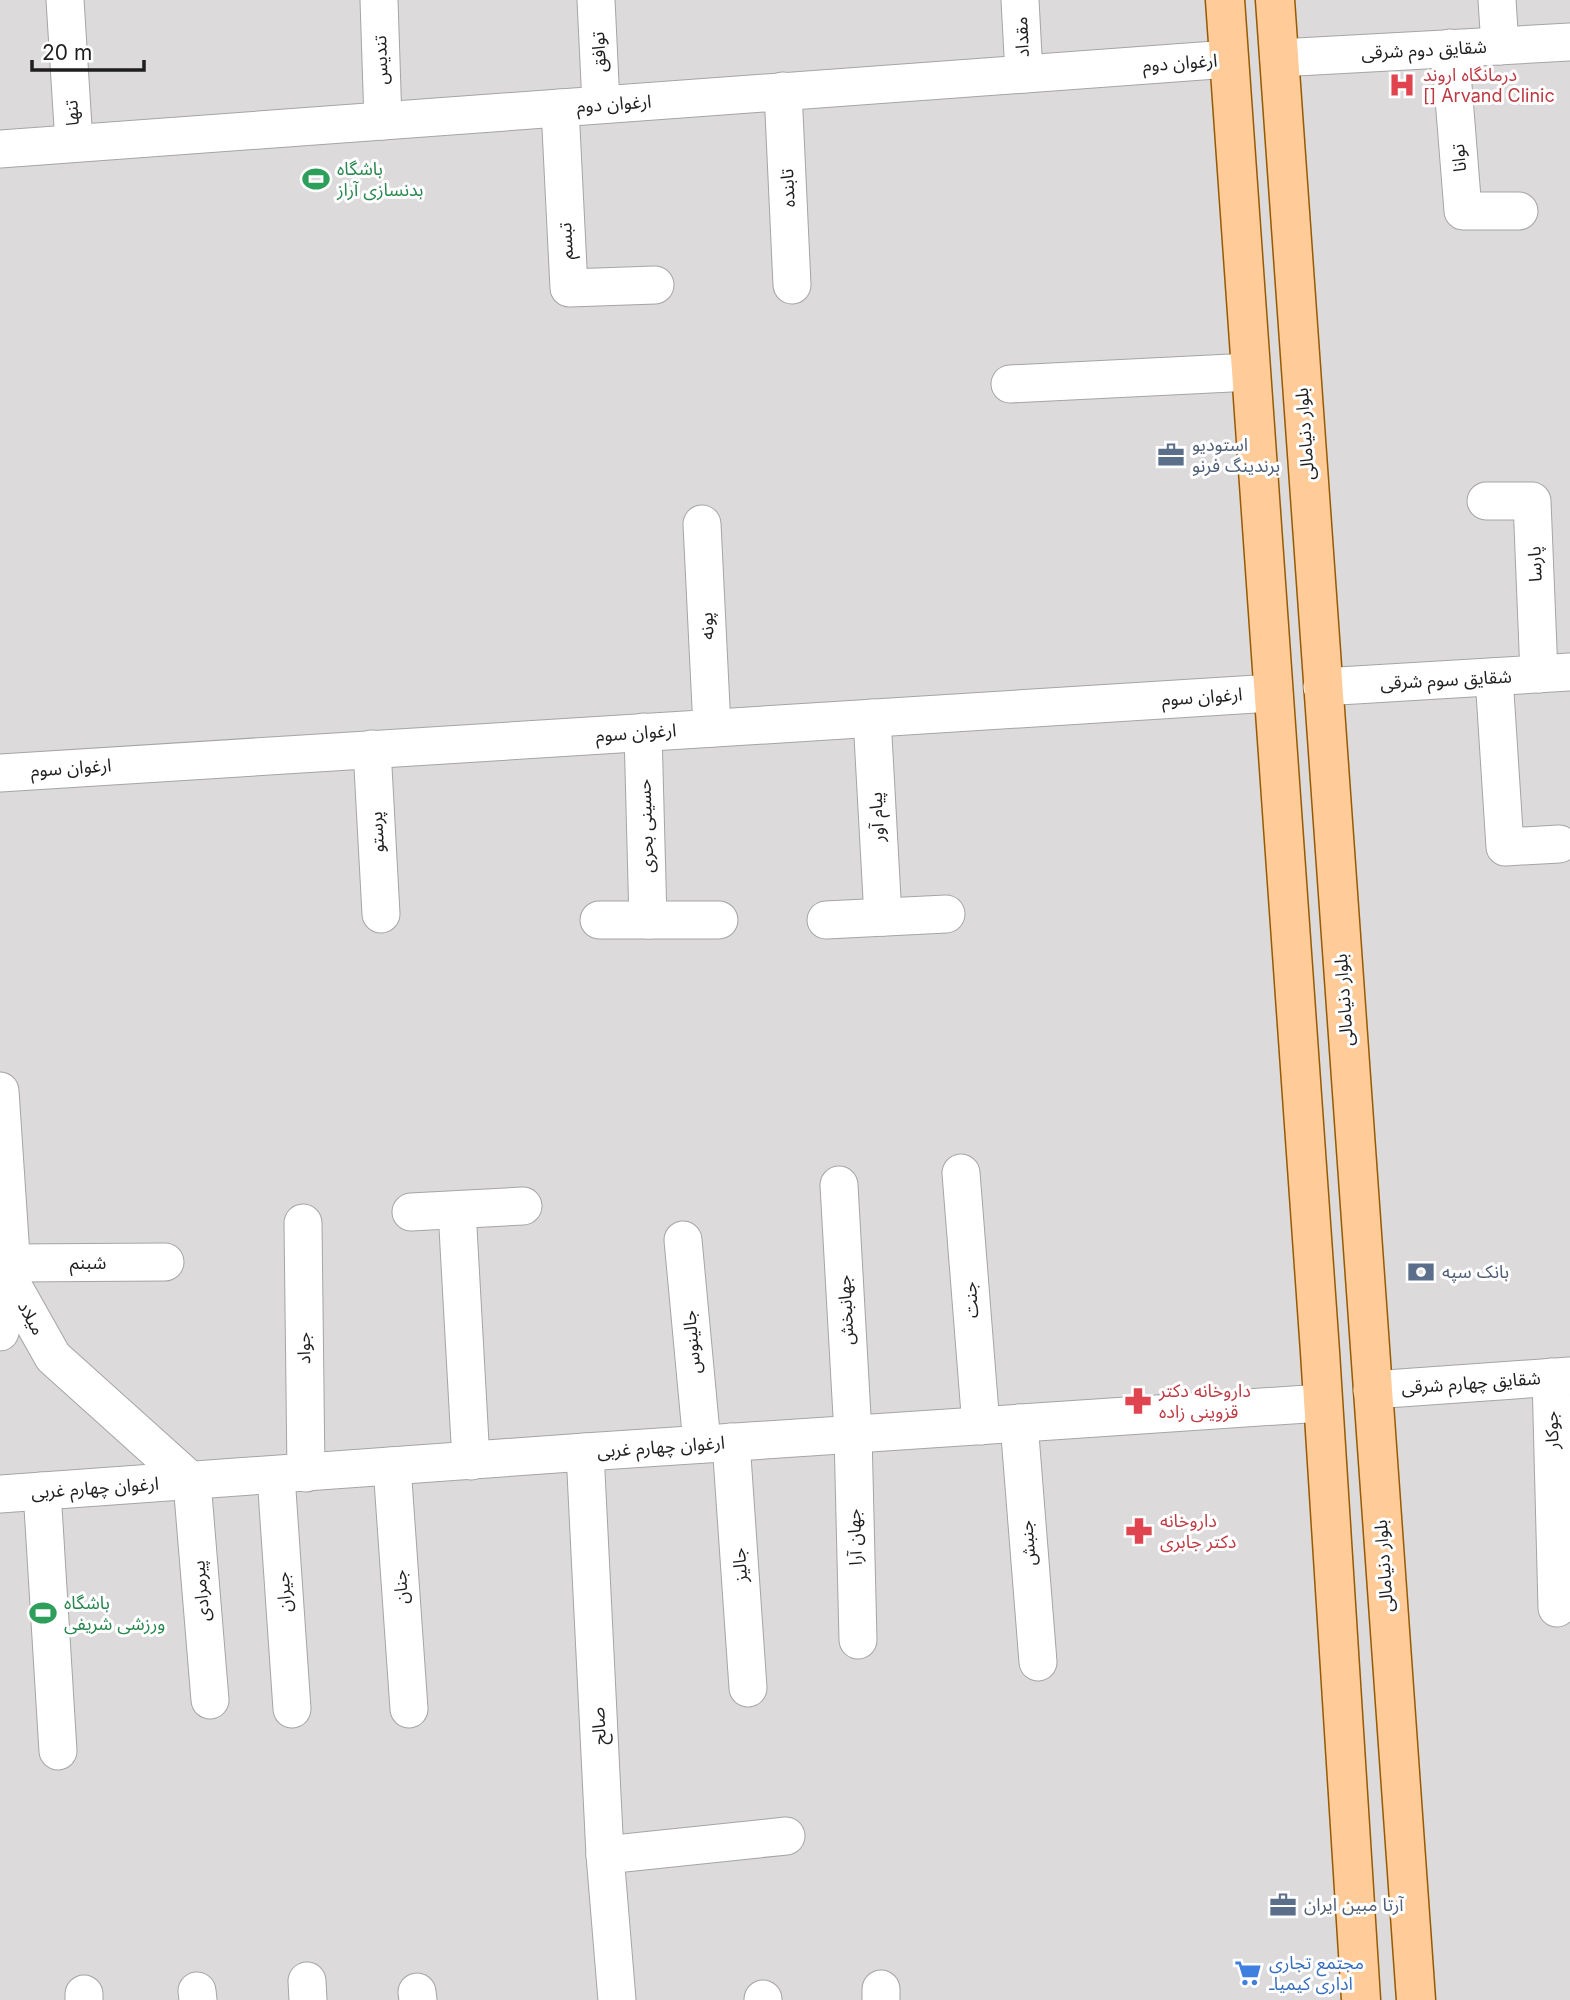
<svg xmlns="http://www.w3.org/2000/svg" width="1570" height="2000" font-family="Inter,'Noto Sans Arabic',sans-serif">
<style>
.residential{fill:#dcdadb}
.lines{fill:none;stroke-linecap:round;stroke-linejoin:round}
.minor-casing{stroke:#a5a5a5;stroke-width:39}
.major-casing{stroke:#975a00;stroke-width:41}
.minor{stroke:#fff;stroke-width:37}
.major{stroke:#ffcb98;stroke-width:38}
.labels{text-anchor:middle;stroke-width:6;stroke-linejoin:round;paint-order:stroke}
.street-label{font-size:18px;fill:#1e1e1e;stroke:#fff}
.health-label{font-size:18px;fill:#be3a42;stroke:#fff;text-anchor:start}
.leisure-label{font-size:18px;fill:#27864d;stroke:#fff;text-anchor:start}
.service-label{font-size:18px;fill:#4e5e75;stroke:#fff;text-anchor:start}
.shop-label{font-size:18px;fill:#366cbe;stroke:#fff;text-anchor:start}
</style>
<rect width="100%" height="100%" fill="#efeae3"/>
<!-- residential -->
<rect class="residential" x="0" y="0" width="1570" height="2000"/>
<g class="lines">
<defs>
<g id="minor">
<path d="M65 0 74 143"/>
<path d="M379 0 383 121"/>
<path d="M596 0 601 104"/>
<path d="M1020 0 1024 74"/>
<path d="M1497 0 1500 46"/>
<path d="M1450 48 1463 211H1519"/>
<path d="M1279 58 1570 42"/>
<path d="M783 91 792 285"/>
<path d="M560 108 569 288 655 285"/>
<path d="M0 149 1229 59"/>
<path d="M1010 384 1251 372"/>
<path d="M1486 501H1532L1539 674"/>
<path d="M702 524 712 728"/>
<path d="M1494 677 1505 847 1559 844"/>
<path d="M1322 687 1570 672"/>
<path d="M872 718 883 917"/>
<path d="M643 732 648 920"/>
<path d="M372 749 381 914"/>
<path d="M0 773 1273 693"/>
<path d="M599 920H719"/>
<path d="M826 920 946 914"/>
<path d="M0 1091 13 1286 53 1357 192 1482 210 1700"/>
<path d="M961 1173 981 1426"/>
<path d="M839 1185 853 1434 858 1640"/>
<path d="M457 1210 471 1461"/>
<path d="M411 1212 523 1206"/>
<path d="M303 1223 306 1473"/>
<path d="M683 1240 702 1444"/>
<path d="M12 1263 165 1262"/>
<path d="M0 1332 13 1286"/>
<path d="M1551 1377 1557 1608"/>
<path d="M1372 1390 1570 1376"/>
<path d="M1019 1423 1038 1662"/>
<path d="M731 1442 748 1688"/>
<path d="M585 1452 605 1855 617 2000"/>
<path d="M392 1466 409 1709"/>
<path d="M276 1476 292 1709"/>
<path d="M42 1491 58 1751"/>
<path d="M0 1494 585 1452 1322 1403"/>
<path d="M605 1855 786 1836"/>
<path d="M307 1981 308 2000"/>
<path d="M881 1989V2000"/>
<path d="M197 1991 198 2000"/>
<path d="M417 1992 418 2000"/>
<path d="M84 1994V2000"/>
<path d="M763 1999V2000"/>
</g>
<g id="major">
<path d="M1225 0 1320 1352 1361 2000"/>
<path d="M1275 0 1416 2000"/>
</g>
</defs>
<!-- minor casing -->
<use href="#minor" class="minor-casing"/>
<!-- major casing -->
<use href="#major" class="major-casing"/>
<!-- minor -->
<use href="#minor" class="minor"/>
<!-- major -->
<use href="#major" class="major"/>
</g>
<!-- icons -->
<defs>
<symbol id="hospital-bare" viewBox="-9 -9 18 18"><path d="M-5-5h3v3.5h4V-5h3V5h-3V1.5h-4V5h-3Z" fill="#e0444e" stroke="#fff" stroke-width="2.5" paint-order="stroke"/></symbol>
<symbol id="stadium-bare" viewBox="-9 -9 18 18"><path d="M0-5a6.5 5 0 1 0 0 10a6.5 5 0 1 0 0-10ZM-3.5-1.8h7v3.6h-7Z" fill="#2e9e5b" stroke="#fff" stroke-width="2.5" paint-order="stroke"/></symbol>
<symbol id="office-bare" viewBox="-9 -9 18 18"><path d="M-6-3h4V-5.5h4V-3h4V5H-6ZM-1-4.5V-3h2v-1.5ZM-6 0V1H6V0Z" fill="#5c6f8a" stroke="#fff" stroke-width="2.5" paint-order="stroke"/></symbol>
<symbol id="bank-bare" viewBox="-9 -9 18 18"><path d="M-6-4H6V4H-6ZM0-2.3a2.3 2.3 0 1 0 0 4.6a2.3 2.3 0 1 0 0-4.6Z" fill="#5c6f8a" stroke="#fff" stroke-width="2.5" paint-order="stroke"/></symbol>
<symbol id="pharmacy-bare" viewBox="-9 -9 18 18"><path d="M-2-6h4v4h4v4h-4v4h-4v-4h-4v-4h4Z" fill="#e0444e" stroke="#fff" stroke-width="2.5" paint-order="stroke"/></symbol>
<symbol id="supermarket-bare" viewBox="-9 -9 18 18"><path d="M-6-5.5h2.5l.6 2H6L4.5 2H-2.5L-4.4-4H-6ZM-1.5 3.2a1.3 1.3 0 1 0 .1 0ZM3 3.2a1.3 1.3 0 1 0 .1 0Z" fill="#3f7fe0" stroke="#fff" stroke-width="2.5" paint-order="stroke"/></symbol>
</defs>
<g fill-rule="evenodd">
<use href="#hospital-bare" x="1383" y="66" width="38" height="38"/>
<use href="#stadium-bare" x="297" y="160" width="38" height="38"/>
<use href="#office-bare" x="1152" y="436" width="38" height="38"/>
<use href="#bank-bare" x="1402" y="1253" width="38" height="38"/>
<use href="#pharmacy-bare" x="1119" y="1382" width="38" height="38"/>
<use href="#pharmacy-bare" x="1120" y="1512" width="38" height="38"/>
<use href="#stadium-bare" x="24" y="1594" width="38" height="38"/>
<use href="#office-bare" x="1264" y="1886" width="38" height="38"/>
<use href="#supermarket-bare" x="1229" y="1954" width="38" height="38"/>
</g>
<g class="labels">
<!-- street labels -->
<g class="street-label">
<text transform="translate(1022 37) rotate(-93)" y="6">مقداد</text>
<text transform="translate(1424 50) rotate(-3)" y="6">شقایق دوم شرقی</text>
<text transform="translate(599 52) rotate(-93)" y="6">توافق</text>
<text transform="translate(381 60) rotate(-92)" y="6">تندیس</text>
<text transform="translate(1180 63) rotate(-4)" y="6">ارغوان دوم</text>
<text transform="translate(614 104) rotate(-4)" y="6">ارغوان دوم</text>
<text transform="translate(72 113) rotate(-94)" y="6">تنها</text>
<text transform="translate(1459 158) rotate(-95)" y="6">توانا</text>
<text transform="translate(788 188) rotate(-93)" y="6">تابنده</text>
<text transform="translate(566 241) rotate(-93)" y="6">تبسم</text>
<text transform="translate(1305 434) rotate(-94)" y="6">بلوار دنیامالی</text>
<text transform="translate(1535 564) rotate(-92)" y="6">پارسا</text>
<text transform="translate(707 626) rotate(-93)" y="6">پونه</text>
<text transform="translate(1446 680) rotate(-3)" y="6">شقایق سوم شرقی</text>
<text transform="translate(1202 697) rotate(-4)" y="6">ارغوان سوم</text>
<text transform="translate(636 733) rotate(-4)" y="6">ارغوان سوم</text>
<text transform="translate(71 768) rotate(-4)" y="6">ارغوان سوم</text>
<text transform="translate(877 817) rotate(-93)" y="6">پیام آور</text>
<text transform="translate(646 826) rotate(-92)" y="6">حسینی بحری</text>
<text transform="translate(377 832) rotate(-93)" y="6">پرستو</text>
<text transform="translate(1344 1000) rotate(-94)" y="6">بلوار دنیامالی</text>
<text x="88" y="1269">شبنم</text>
<text transform="translate(971 1300) rotate(-94)" y="6">جنت</text>
<text transform="translate(846 1310) rotate(-93)" y="6">جهانبخش</text>
<text transform="translate(31 1318) rotate(61)" y="6">میلاد</text>
<text transform="translate(692 1342) rotate(-95)" y="6">جالینوس</text>
<text transform="translate(304 1348) rotate(-91)" y="6">جواد</text>
<text transform="translate(1471 1383) rotate(-4)" y="6">شقایق چهارم شرقی</text>
<text transform="translate(1552 1430) rotate(-92)" y="6">جوکار</text>
<text transform="translate(661 1447) rotate(-4)" y="6">ارغوان چهارم غربی</text>
<text transform="translate(95 1488) rotate(-4)" y="6">ارغوان چهارم غربی</text>
<text transform="translate(855 1537) rotate(-92)" y="6">جهان آرا</text>
<text transform="translate(1028 1543) rotate(-95)" y="6">جنبش</text>
<text transform="translate(740 1565) rotate(-94)" y="6">جالیز</text>
<text transform="translate(1384 1566) rotate(-94)" y="6">بلوار دنیامالی</text>
<text transform="translate(401 1587) rotate(-94)" y="6">جنان</text>
<text transform="translate(201 1591) rotate(-95)" y="6">پیرمرادی</text>
<text transform="translate(284 1592) rotate(-94)" y="6">جیران</text>
<text transform="translate(599 1726) rotate(-93)" y="6">صالح</text>
</g>
<!-- health labels -->
<g class="health-label">
<text x="1423" y="81">درمانگاه اروند<tspan x="1423" dy="21">[] Arvand Clinic</tspan></text>
<text x="1159" y="1397">داروخانه دکتر<tspan x="1159" dy="21">قزوینی زاده</tspan></text>
<text x="1160" y="1527">داروخانه<tspan x="1160" dy="21">دکتر جابری</tspan></text>
</g>
<!-- leisure labels -->
<g class="leisure-label">
<text x="337" y="175">باشگاه<tspan x="337" dy="21">بدنسازی آراز</tspan></text>
<text x="64" y="1609">باشگاه<tspan x="64" dy="21">ورزشی شریفی</tspan></text>
</g>
<!-- service labels -->
<g class="service-label">
<text x="1192" y="451">استودیو<tspan x="1192" dy="21">برندینگ فرنو</tspan></text>
<text x="1442" y="1278">بانک سپه</text>
<text x="1304" y="1911">آرتا مبین ایران</text>
</g>
<!-- shop labels -->
<g class="shop-label">
<text x="1269" y="1969">مجتمع تجاری<tspan x="1269" dy="21">اداری کیمیاـ</tspan></text>
</g>
</g>
<!-- scale -->
<path d="M32 60v10h112v-10" fill="none" stroke="#1e1e1e" stroke-width="3.5"/>
<text x="42" y="60" font-size="21" fill="#1e1e1e" stroke="#ffffff" stroke-width="5" paint-order="stroke">20 m</text>
</svg>
